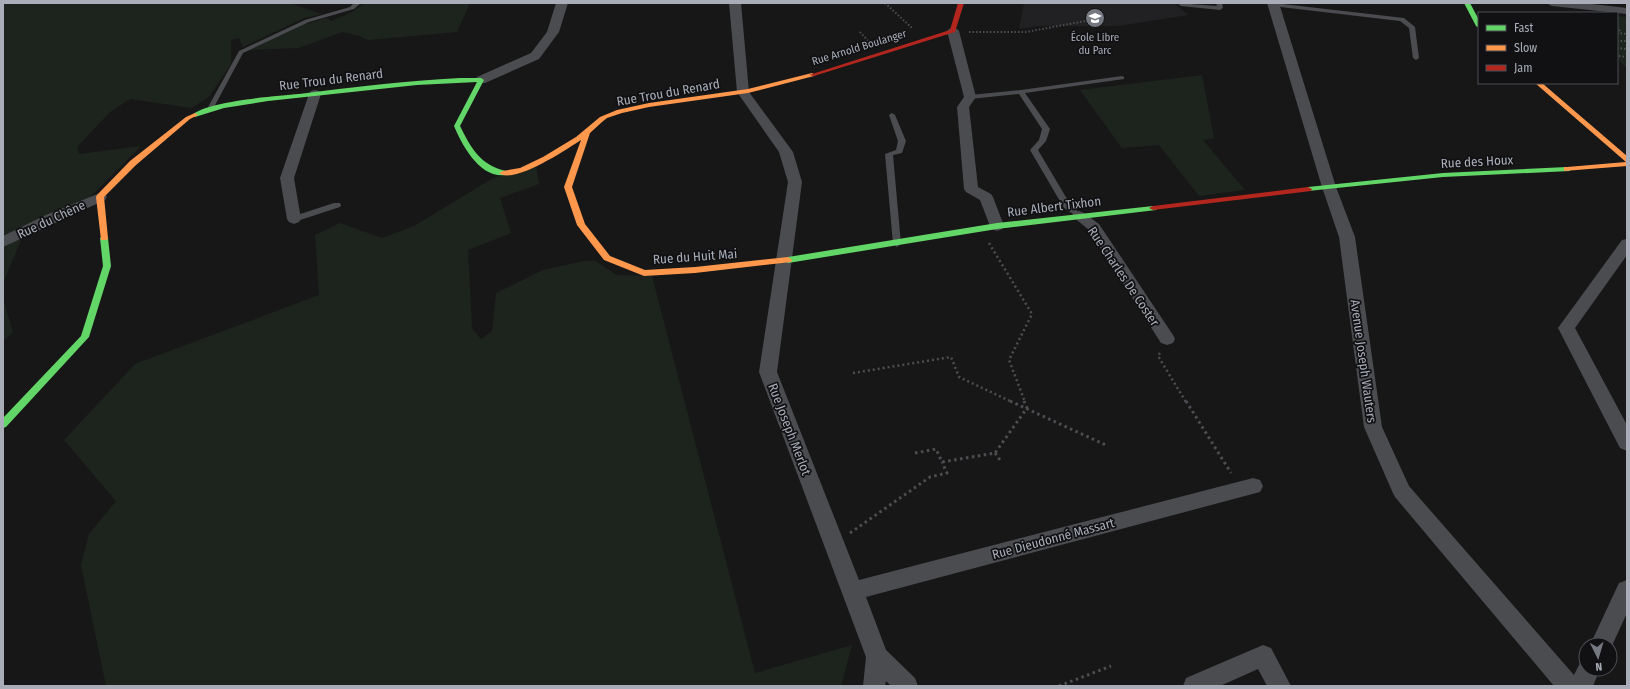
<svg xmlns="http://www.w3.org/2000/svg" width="1630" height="689" font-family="'Fira Sans Condensed',sans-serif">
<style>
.built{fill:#212123}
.green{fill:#1d241e}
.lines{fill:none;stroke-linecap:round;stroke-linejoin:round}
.path-far2{stroke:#4d4e52;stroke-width:2;stroke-dasharray:1.5 2;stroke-linecap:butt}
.path-far1{stroke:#4d4e52;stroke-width:2.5;stroke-dasharray:2 3;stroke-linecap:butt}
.path{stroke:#4d4e52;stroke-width:3;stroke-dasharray:2.5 3.5;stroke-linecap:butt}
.lane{fill:#4b4c50;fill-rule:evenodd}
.street{fill:#4b4c50;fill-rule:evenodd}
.fast{fill:#63d668;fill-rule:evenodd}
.slow{fill:#ff974d;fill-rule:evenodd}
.jam{fill:#b3261e;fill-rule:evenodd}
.labels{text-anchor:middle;stroke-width:3.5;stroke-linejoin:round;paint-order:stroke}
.far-poi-label{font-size:11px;fill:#a8adb8;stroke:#111113}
.far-street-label{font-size:11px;fill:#a8adb8;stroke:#111113}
.street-label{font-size:13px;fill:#a8adb8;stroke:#111113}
</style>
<rect width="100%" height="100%" fill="#171717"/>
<!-- built -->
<path class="built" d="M1024 3H1174L1188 15 1118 26H1037L1019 29Z"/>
<!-- green -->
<g class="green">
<path d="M3 3H289L322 14 304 18 243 47 239 38 231 40V64L208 98 191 108 130 99 110 112 77 147 79 154 141 146 88 199 3 241Z"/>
<path d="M365 3H470L457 32 368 40 359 36 342 32 299 48 249 50 302 25 327 18 331 21 352 12Z"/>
<path d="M1617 16 1627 17V69L1617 58Z"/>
<path d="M1202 75 1214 138 1203 140 1245 190 1199 196 1159 145 1122 148 1080 90Z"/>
<path d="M536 166 539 184 500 198 511 233 468 250 472 328 481 339 492 331 496 293 543 270 584 261H595L617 275 652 276 755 673 852 645 841 686H106L81 565 89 534 116 501 64 440 135 364 319 295 315 235 340 223 382 238 414 226 493 178Z"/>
<path d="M22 238 3 283V246Z"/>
<path d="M3 299 13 332 3 341Z"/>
</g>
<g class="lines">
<!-- path-far2 -->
<g class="path-far2">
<path d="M885 3 912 28"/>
<path d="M1617 27 1621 33"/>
<path d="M860 32 869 42"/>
<path d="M969 32H1026L1091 20"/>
<path d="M1617 33 1627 34"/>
<path d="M1617 41H1627"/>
<path d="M1617 48 1627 49"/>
<path d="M1619 56 1627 57"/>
</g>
<!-- path-far1 -->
<g class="path-far1">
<path d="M989 243 1032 314 1009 360 1025 402"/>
<path d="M1160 353 1158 356 1186 402"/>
<path d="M853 373 951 357 959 377 1012 402"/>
</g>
<!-- path -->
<g class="path">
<path d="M1010 401 1108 446"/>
<path d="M1186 401 1231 473"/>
<path d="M915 453 936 449 942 462 995 453 1027 408 1024 401"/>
<path d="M995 453 1000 460"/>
<path d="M850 533 930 477 947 473 942 462"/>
<path d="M1059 686 1111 666"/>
</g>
<!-- lane -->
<g class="lane">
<path d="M354 3H361L354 9 309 22 243 53 213 109 210 111 208 110 207 109 239 51 305 20 350 7Z"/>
<path d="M1177 3 1217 6 1216 3H1222L1223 8 1220 10 1181 6Z"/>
<path d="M1274 3 1404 18 1415 27 1419 58 1416 60 1413 58 1409 28 1400 21 1272 6 1271 5Z"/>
<path d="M1122 76 1124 77V79L1025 93 1050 129 1046 141 1038 150 1070 204 1083 216 1079 218 1064 208 1030 150 1039 140 1042 129 1019 94 970 99 967 97 970 95 1021 90Z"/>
<path d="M892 113 895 115 906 141 902 153 893 155 901 244 897 247 893 244 885 154 896 150 898 141 889 115Z"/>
<path d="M334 203H340L341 205 340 207 297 221H294L290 219 291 217Z"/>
</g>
<!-- street -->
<g class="street">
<path d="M556 3H568L559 32 539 59 485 83H477L475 80 477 77 531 53 547 32Z"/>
<path d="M729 3H741L749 92 793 152 802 182 777 372 859 580 1253 478 1260 480 1263 486 1260 492 866 597 886 650 915 678 918 686H891L886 681 885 686H863L866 657 759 372 788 182 779 152 737 92Z"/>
<path d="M1267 3H1279L1336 187 1355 237 1382 427 1409 486 1574 675 1581 661 1586 659V669H1600L1593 686H1554L1395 497 1392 491 1364 427 1339 237 1322 187Z"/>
<path d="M1546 3H1583L1627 8V14L1552 6Z"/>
<path d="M953 28 957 29 959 31 976 97 969 107 978 187 991 194 993 197 1004 226 1002 229 997 231 992 229 990 226 980 200 966 192 964 189 957 107 964 97 947 31 949 29Z"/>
<path d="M315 90 319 91 321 94 294 178 301 219 299 222 294 224 289 222 287 219 280 178 309 94 311 91Z"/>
<path d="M100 193 105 194 107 197 105 200 3 247V236L46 215Z"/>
<path d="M1079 211 1084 213 1099 224 1173 335 1175 339 1173 343 1167 345 1161 343 1089 230 1072 216 1074 213Z"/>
<path d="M1627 239V255L1575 328 1627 425V451L1620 448 1558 328 1622 240Z"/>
<path d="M1627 580V613L1610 650V645H1590L1619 583Z"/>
<path d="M1263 645 1271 648 1291 686H1267L1258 669 1220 686H1183L1186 678Z"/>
</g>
<!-- fast -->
<g class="fast">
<path d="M1464 3H1470L1479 20V28L1476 26Z"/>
<path d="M460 78H481L484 80 460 126C471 148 480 165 506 171V175C480 179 462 145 454 126L477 82 417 85 268 101 224 108 195 117 192 115C208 101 275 96 299 94 352 87 406 81 460 78Z"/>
<path d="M1567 167H1570V171L1443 177 1308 191 1304 189 1308 187 1443 173Z"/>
<path d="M1153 206 1157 208 1156 210 997 229 788 263 784 260 788 257 997 223Z"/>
<path d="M104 235 108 238 111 266 89 337 6 427 3 428V418L81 336 103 266 100 238Z"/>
</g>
<!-- slow -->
<g class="slow">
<path d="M812 73 815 75 814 76 748 93 649 107 622 113 607 118 602 122 590 133 572 187 585 224 610 256 645 270 695 267 788 257 792 260 791 262 695 273 644 276 604 260 577 225 564 187 581 140C567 149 514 185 499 173L503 171 520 168 543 157 576 137 600 117 617 110 649 103 748 89Z"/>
<path d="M1535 83H1542L1627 156V166L1564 171V167H1567L1626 162Z"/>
<path d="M195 113 198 115 190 119 136 165 104 197 108 238 107 240H101L96 197 97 195 130 161 186 117Z"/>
</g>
<!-- jam -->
<g class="jam">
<path d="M958 3H964L955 32 814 76 809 75 950 30Z"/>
<path d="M1308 187 1312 189 1311 191 1153 210 1149 208 1153 206Z"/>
</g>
</g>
<!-- icons -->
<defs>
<symbol id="school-disc" viewBox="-11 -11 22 22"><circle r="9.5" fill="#757880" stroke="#111113"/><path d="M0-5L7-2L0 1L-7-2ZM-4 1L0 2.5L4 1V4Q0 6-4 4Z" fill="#fff"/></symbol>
</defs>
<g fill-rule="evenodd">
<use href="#school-disc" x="1084" y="7" width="22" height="22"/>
</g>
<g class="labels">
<!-- far-poi labels -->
<g class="far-poi-label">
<text x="1095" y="41">École Libre<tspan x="1095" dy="13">du Parc</tspan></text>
</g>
<!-- far-street labels -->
<g class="far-street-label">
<text transform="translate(859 47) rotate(-17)" y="4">Rue Arnold Boulanger</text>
</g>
<!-- street labels -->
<g class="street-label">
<text transform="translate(331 79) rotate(-7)" y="5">Rue Trou du Renard</text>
<text transform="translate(668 92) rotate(-10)" y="5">Rue Trou du Renard</text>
<text transform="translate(1477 161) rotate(-3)" y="5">Rue des Houx</text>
<text transform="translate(1054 206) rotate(-7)" y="5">Rue Albert Tixhon</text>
<text transform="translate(51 219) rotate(-25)" y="5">Rue du Chêne</text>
<text transform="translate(695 256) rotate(-4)" y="5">Rue du Huit Mai</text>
<text transform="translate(1124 276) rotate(56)" y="5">Rue Charles De Coster</text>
<text transform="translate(1364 361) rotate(82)" y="5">Avenue Joseph Wauters</text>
<text transform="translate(790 429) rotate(69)" y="5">Rue Joseph Merlot</text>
<text transform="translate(1053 538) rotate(-15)" y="5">Rue Dieudonné Massart</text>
</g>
</g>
<!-- border -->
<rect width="1630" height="689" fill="none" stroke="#a8adb8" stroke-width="8"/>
<!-- legend -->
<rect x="1478" y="12" width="140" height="72" fill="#111113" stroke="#4d4f55"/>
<rect x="1486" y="25" width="20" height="6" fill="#63d668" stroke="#4d4f55"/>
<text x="1514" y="32" font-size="12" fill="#a8adb8">Fast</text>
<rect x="1486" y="45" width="20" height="6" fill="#ff974d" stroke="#4d4f55"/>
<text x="1514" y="52" font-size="12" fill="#a8adb8">Slow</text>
<rect x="1486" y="65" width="20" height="6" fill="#b3261e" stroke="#4d4f55"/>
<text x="1514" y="72" font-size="12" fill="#a8adb8">Jam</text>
<!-- north arrow -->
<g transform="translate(1598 657) rotate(175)"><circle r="19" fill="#111113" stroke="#4d4f55"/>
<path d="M0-3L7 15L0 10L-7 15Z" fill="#757880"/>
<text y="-6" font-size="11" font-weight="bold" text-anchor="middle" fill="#a8adb8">N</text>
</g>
</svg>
